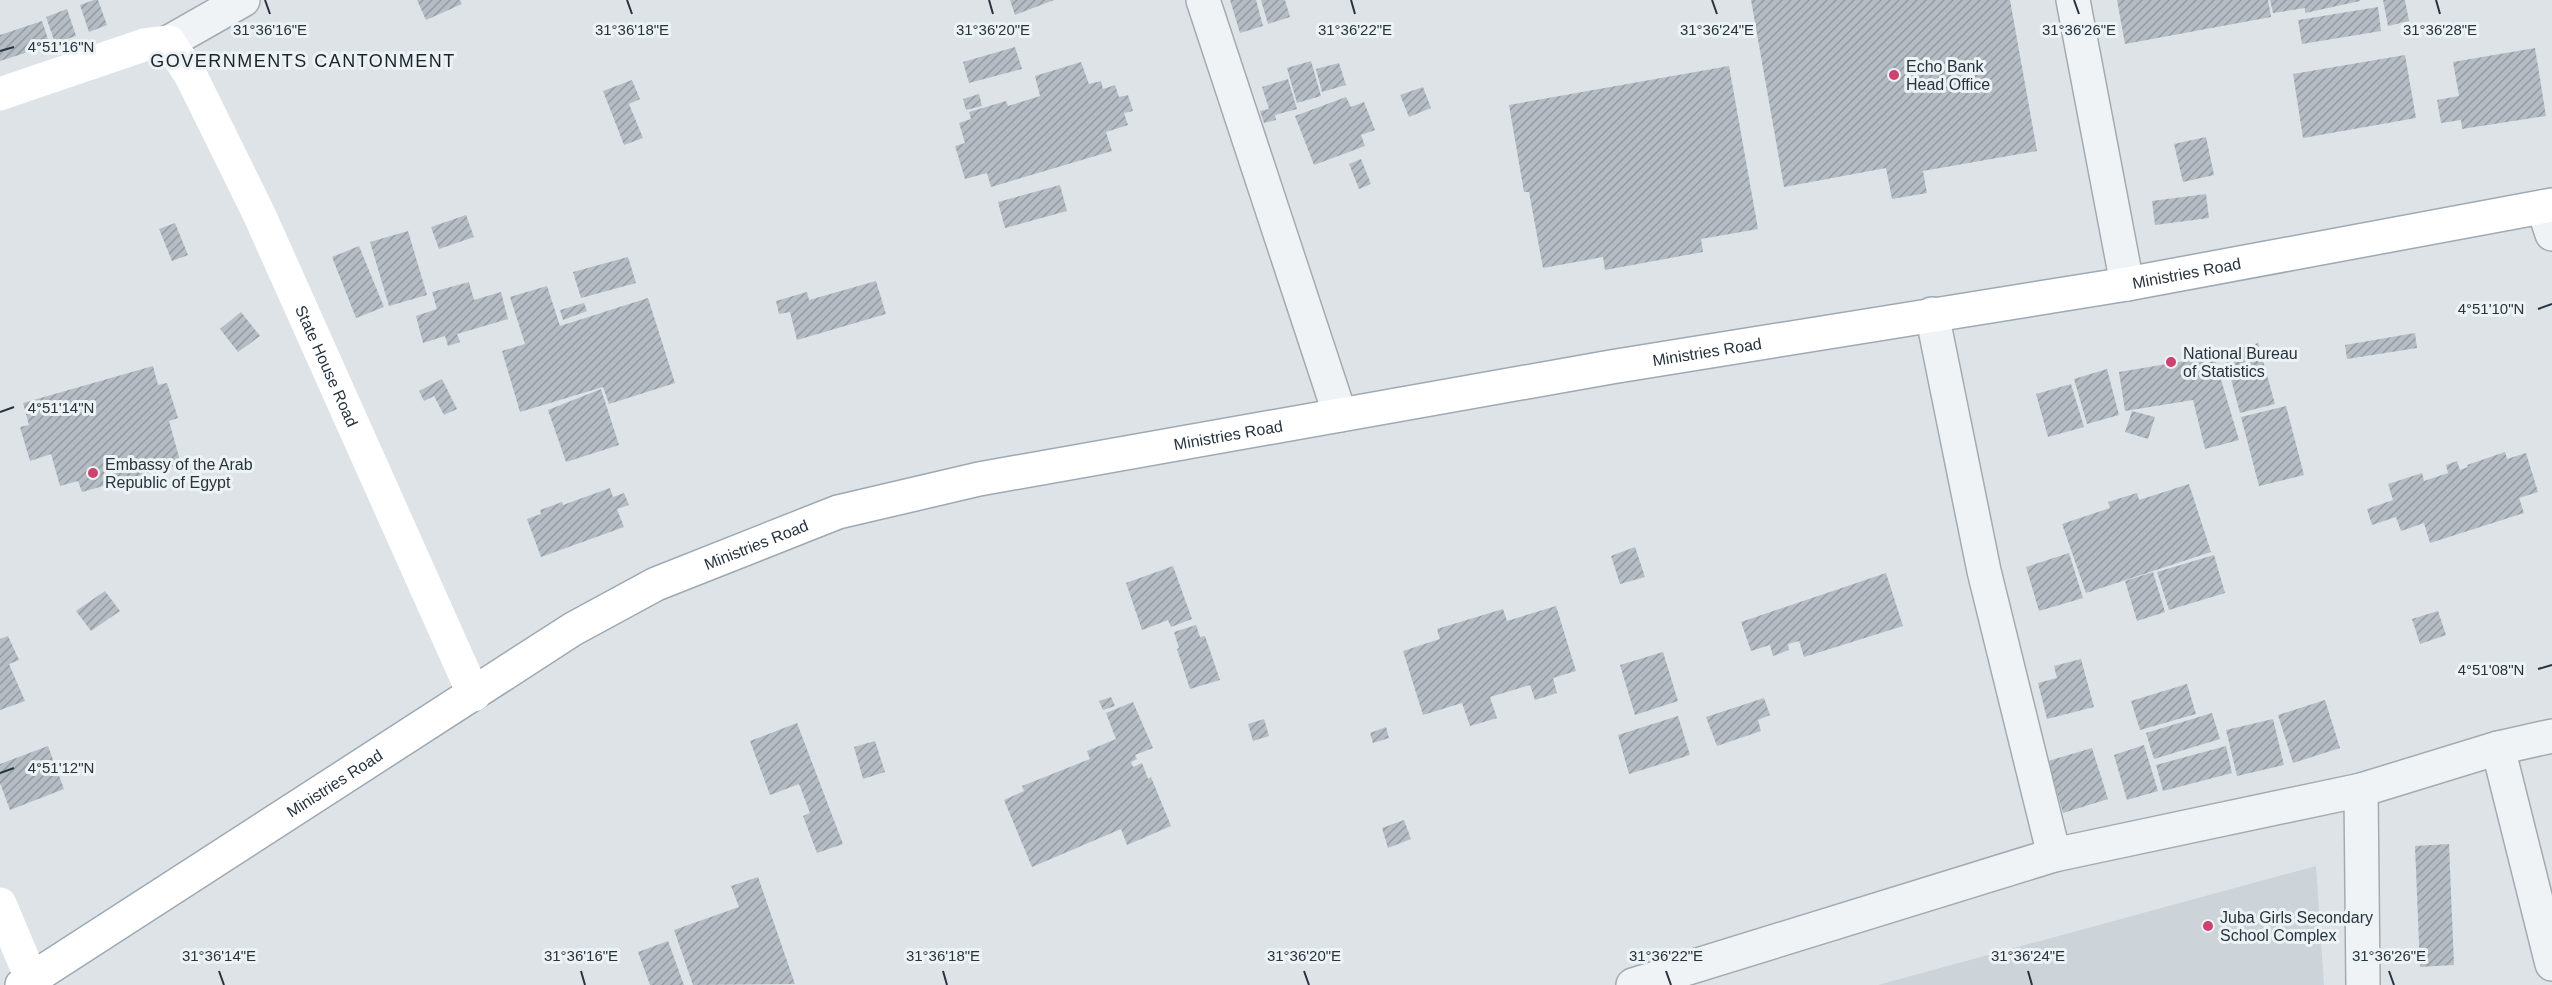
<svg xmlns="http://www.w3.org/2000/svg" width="2552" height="985" font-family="Arial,sans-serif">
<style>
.built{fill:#ccd3d9}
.building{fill:url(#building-hatch)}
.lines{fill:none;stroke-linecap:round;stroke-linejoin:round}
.minor-casing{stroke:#a3abb1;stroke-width:36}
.primary-casing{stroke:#9da9b3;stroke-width:36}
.minor{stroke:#f0f3f6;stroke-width:33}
.secondary{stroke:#fff;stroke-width:33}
.primary{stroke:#fff;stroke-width:33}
.ticks{fill:none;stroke:#27333e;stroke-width:2}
.poi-dot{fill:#cd426f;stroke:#edf2f5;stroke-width:2}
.labels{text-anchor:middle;stroke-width:6;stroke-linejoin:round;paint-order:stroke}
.poi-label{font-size:16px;fill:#27333e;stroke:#edf2f5;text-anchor:start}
.street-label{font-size:16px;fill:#27333e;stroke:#edf2f5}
.neighbourhood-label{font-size:18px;letter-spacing:1.5px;fill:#19242e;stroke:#edf2f5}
.ticks-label{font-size:15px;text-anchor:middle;fill:#27333e;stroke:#edf2f5;stroke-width:6;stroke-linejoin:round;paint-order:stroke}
</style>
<defs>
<pattern id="building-hatch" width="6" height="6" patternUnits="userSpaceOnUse" patternTransform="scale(1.5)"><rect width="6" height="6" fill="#b5bdc4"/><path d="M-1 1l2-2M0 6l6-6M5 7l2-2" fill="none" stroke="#939aa1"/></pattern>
</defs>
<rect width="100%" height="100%" fill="#dee3e7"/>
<!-- built -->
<path class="built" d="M2316 866 2324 985H1878Z"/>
<!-- building -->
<g class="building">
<path d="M94 0H98L107 25 89 32 80 5Z"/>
<path d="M417 0H460L462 4 426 20Z"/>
<path d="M1010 0H1054L1015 15Z"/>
<path d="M1230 0H1256L1263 26 1240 33Z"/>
<path d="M1261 0H1285L1290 17 1268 24Z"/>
<path d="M1751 0H2010L2037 151 1923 171 1927 193 1892 199 1886 168 1784 187Z"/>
<path d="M2117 0H2268L2271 17 2125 44Z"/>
<path d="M2270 0H2360V1L2305 13V8L2273 13Z"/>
<path d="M2383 0H2405L2409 21 2388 26Z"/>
<path d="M2378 7 2381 31 2302 44 2298 20Z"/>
<path d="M67 9 76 36 55 43 46 17Z"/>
<path d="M42 21 50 45 0 61V35Z"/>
<path d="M1015 47 1022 69 969 83 963 62Z"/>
<path d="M2535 48 2546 116 2462 129 2461 120 2441 123 2437 100 2459 96 2453 62Z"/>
<path d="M2405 55 2416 118 2303 138 2293 74Z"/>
<path d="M1311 61 1321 96 1297 103 1287 68Z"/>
<path d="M1081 62 1089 84 1101 81 1103 89 1115 85 1119 97 1128 95 1133 111 1124 113 1128 125 1106 132 1112 151 991 187 987 173 965 179 955 146 965 143 959 123 971 119 969 112 1006 101 1008 106 1040 96 1035 76Z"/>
<path d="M1339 63 1346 85 1322 92 1316 69Z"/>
<path d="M1729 66 1758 229 1701 239 1703 252 1605 270 1603 257 1543 268 1529 192H1524L1509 105Z"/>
<path d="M1288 79 1297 109 1275 115 1276 120 1264 123 1260 111 1269 109 1262 87Z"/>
<path d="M632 80 640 99 629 104 643 138 624 145 603 91Z"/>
<path d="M1423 87 1431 108 1409 117 1400 95Z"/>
<path d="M979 94 982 106 966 110 963 99Z"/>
<path d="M1346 97 1351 107 1364 102 1375 130 1361 135 1365 146 1314 165 1295 116Z"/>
<path d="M2206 137 2214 175 2183 182 2174 144Z"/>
<path d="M1361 159 1371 184 1359 189 1349 164Z"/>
<path d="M1060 185 1067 211 1005 228 998 202Z"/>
<path d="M2206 194 2209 218 2155 225 2152 201Z"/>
<path d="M466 215 474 237 439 249 431 227Z"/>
<path d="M175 223 188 255 172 261 159 229Z"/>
<path d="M408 231 427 295 389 306 370 242Z"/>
<path d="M359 246 384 307 356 318 332 257Z"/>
<path d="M628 257 636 283 581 298 573 272Z"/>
<path d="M876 281 886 314 797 340 790 312 779 314 776 301 807 292 809 300Z"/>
<path d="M469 282 474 300 501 292 508 319 457 334 460 342 448 346 445 336 423 343 416 316 437 309 432 292Z"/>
<path d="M547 286 560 326 648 298 675 383 609 404 603 387 520 412 502 351 525 344 510 297Z"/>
<path d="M584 303 587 311 563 320 560 310Z"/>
<path d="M241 312 260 336 238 352 220 329Z"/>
<path d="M2415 333 2417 348 2347 359 2345 345Z"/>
<path d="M2258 343 2275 404 2240 413 2224 353Z"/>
<path d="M2214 356 2239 440 2205 449 2193 400 2125 411 2119 372Z"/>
<path d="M153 366 158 385 167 383 178 418 169 421 181 464 82 492 78 481 60 486 51 454 30 461 20 427 29 425 23 403Z"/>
<path d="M2107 369 2119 415 2087 424 2074 379Z"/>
<path d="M442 379 457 409 444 415 434 396 424 401 419 391Z"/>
<path d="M2071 384 2084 427 2048 437 2036 394Z"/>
<path d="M601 389 619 445 566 462 548 410Z"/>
<path d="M2286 406 2304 475 2259 486 2241 417Z"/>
<path d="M2132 411 2155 417 2148 439 2125 432Z"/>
<path d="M2505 452 2507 459 2526 453 2538 492 2519 498 2524 513 2430 543 2424 523 2401 531 2396 517 2372 525 2367 509 2393 500 2388 484 2422 473 2424 481 2448 473 2446 465 2457 461 2460 470 2468 467 2467 465Z"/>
<path d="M2189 484 2211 552 2086 593 2062 524 2110 508 2108 502 2137 493 2139 500Z"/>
<path d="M610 488 613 497 624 493 629 505 617 509 624 527 541 557 527 519 541 514 540 510 562 502 563 505Z"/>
<path d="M1635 547 1645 577 1620 584 1611 556Z"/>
<path d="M2069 553 2083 598 2039 611 2026 567Z"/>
<path d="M2214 555 2225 593 2169 610 2157 572Z"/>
<path d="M1173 566 1192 619 1171 627 1168 620 1142 630 1126 583Z"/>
<path d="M2153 572 2165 612 2137 621 2125 581Z"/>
<path d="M1886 573 1903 626 1804 657 1799 641 1788 644 1789 650 1773 656 1770 645 1751 651 1741 622Z"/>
<path d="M105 591 120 611 91 631 76 611Z"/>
<path d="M1556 606 1576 671 1553 678 1557 693 1535 700 1530 685 1490 697 1497 718 1470 726 1462 703 1423 715 1403 651 1440 639 1437 629 1503 609 1507 621Z"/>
<path d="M2438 611 2446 635 2420 644 2412 619Z"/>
<path d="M1196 625 1200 637 1205 636 1220 680 1190 689 1177 649 1179 648 1174 632Z"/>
<path d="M8 636 19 660 9 664 25 701 0 710V639Z"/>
<path d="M1663 652 1678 701 1635 715 1620 665Z"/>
<path d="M2081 659 2094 707 2047 719 2038 683 2057 678 2054 666Z"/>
<path d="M2187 684 2196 714 2140 730 2131 701Z"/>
<path d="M1111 697 1115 706 1103 710 1099 701Z"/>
<path d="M1764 698 1770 715 1758 720 1761 731 1717 746 1706 717Z"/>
<path d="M2325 700 2340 748 2293 763 2278 715Z"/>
<path d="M1133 702 1153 748 1135 755 1137 759 1131 762 1133 767 1142 763 1148 779 1151 777 1171 826 1127 845 1121 829 1032 867 1004 800 1024 791 1022 786 1090 759 1087 751 1116 739 1106 713Z"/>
<path d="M2212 713 2220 739 2154 759 2146 733Z"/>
<path d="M1678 716 1690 755 1629 774 1618 735Z"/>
<path d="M1264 719 1269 736 1253 741 1248 724Z"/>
<path d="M2273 719 2284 765 2237 776 2226 730Z"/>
<path d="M797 723 843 844 817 853 803 816 810 813 799 784 770 795 750 741Z"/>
<path d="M1386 727 1389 738 1373 743 1370 733Z"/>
<path d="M875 741 885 772 863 779 854 747Z"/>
<path d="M2144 745 2158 791 2127 800 2114 755Z"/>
<path d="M48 746 64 789 10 810 0 783V764Z"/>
<path d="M2226 746 2232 773 2163 791 2156 765Z"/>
<path d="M2092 748 2108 799 2063 813 2048 761Z"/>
<path d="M1404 820 1411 839 1388 848 1382 828Z"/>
<path d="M2449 844 2454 965 2420 967 2415 846Z"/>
<path d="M758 877 795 984 693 985 674 930 739 907 731 886Z"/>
<path d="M668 941 684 985H650L638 952Z"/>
</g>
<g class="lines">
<defs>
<g id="minor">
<path d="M1203 0 1340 415"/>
<path d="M2073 0 2127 284"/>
<path d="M169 42 243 0"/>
<path d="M2543 207 2552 234"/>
<path d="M1932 314 1984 571 2054 855"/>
<path d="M2498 748 2552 964"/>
<path d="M2361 790 2363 985"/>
<path d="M1633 985 2054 855 2361 790 2498 748 2552 736"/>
</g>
<g id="primary">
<path id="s2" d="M22 985 573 629 656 584 838 512 979 479 1611 367 2127 284 2552 205"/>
</g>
</defs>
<!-- minor casing -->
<use href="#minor" class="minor-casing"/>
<!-- primary casing -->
<use href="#primary" class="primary-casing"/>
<!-- minor -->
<use href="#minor" class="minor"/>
<!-- secondary -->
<g class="secondary">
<path id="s1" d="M0 94 144 45 169 42 191 76 259 214 474 695"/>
<path d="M0 904 31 978"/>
</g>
<!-- primary -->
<use href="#primary" class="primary"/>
</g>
<!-- ticks -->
<path class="ticks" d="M265 0 270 14M627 0 632 14M989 0 993 14M1351 0 1355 14M1712 0 1717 14M2074 0 2079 14M2436 0 2440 14M0 51 14 47M2538 309 2552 304M0 412 14 407M2538 669 2552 665M0 773 14 768M219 971 224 985M581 971 585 985M943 971 947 985M1304 971 1309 985M1666 971 1671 985M2028 971 2032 985M2389 971 2394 985"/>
<!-- markers -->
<g class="poi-dot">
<circle cx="1894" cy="75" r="6"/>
<circle cx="2171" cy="362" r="6"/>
<circle cx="93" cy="473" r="6"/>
<circle cx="2208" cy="926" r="6"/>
</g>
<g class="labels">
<!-- poi labels -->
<g class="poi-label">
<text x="1906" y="72">Echo Bank<tspan x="1906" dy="18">Head Office</tspan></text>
<text x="2183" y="359">National Bureau<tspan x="2183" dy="18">of Statistics</tspan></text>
<text x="105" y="470">Embassy of the Arab<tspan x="105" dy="18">Republic of Egypt</tspan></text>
<text x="2220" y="923">Juba Girls Secondary<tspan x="2220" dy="18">School Complex</tspan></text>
</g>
<!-- street labels -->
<g class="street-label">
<text dy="6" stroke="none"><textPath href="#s2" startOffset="2316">Ministries Road</textPath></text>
<text dy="6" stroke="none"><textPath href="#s2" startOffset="1830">Ministries Road</textPath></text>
<text dy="6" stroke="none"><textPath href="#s1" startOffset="538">State House Road</textPath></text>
<text dy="6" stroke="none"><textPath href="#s2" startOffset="1344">Ministries Road</textPath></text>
<text dy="6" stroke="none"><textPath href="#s2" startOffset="858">Ministries Road</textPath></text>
<text dy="6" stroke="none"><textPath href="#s2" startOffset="372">Ministries Road</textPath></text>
</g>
<!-- neighbourhood labels -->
<g class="neighbourhood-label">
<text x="303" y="67">GOVERNMENTS CANTONMENT</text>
</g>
</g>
<g class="ticks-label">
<text x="270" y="35">31°36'16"E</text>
<text x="632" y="35">31°36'18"E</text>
<text x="993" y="35">31°36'20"E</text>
<text x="1355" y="35">31°36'22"E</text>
<text x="1717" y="35">31°36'24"E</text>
<text x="2079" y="35">31°36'26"E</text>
<text x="2440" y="35">31°36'28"E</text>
<text x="61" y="52">4°51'16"N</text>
<text x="2491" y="314">4°51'10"N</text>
<text x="61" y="413">4°51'14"N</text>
<text x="2491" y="675">4°51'08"N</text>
<text x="61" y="773">4°51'12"N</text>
<text x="219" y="961">31°36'14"E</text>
<text x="581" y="961">31°36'16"E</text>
<text x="943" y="961">31°36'18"E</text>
<text x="1304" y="961">31°36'20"E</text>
<text x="1666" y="961">31°36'22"E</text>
<text x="2028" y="961">31°36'24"E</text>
<text x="2389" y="961">31°36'26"E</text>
</g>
</svg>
